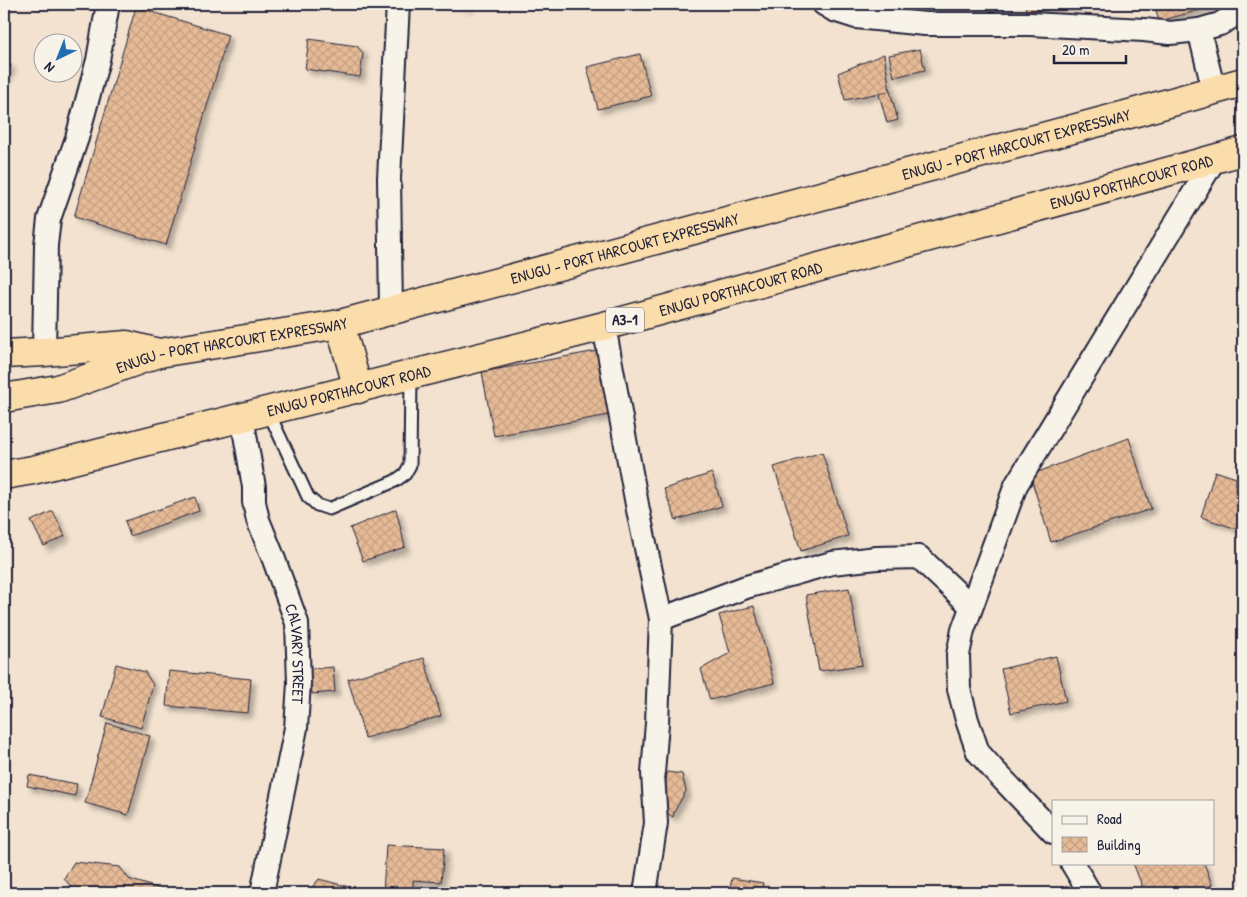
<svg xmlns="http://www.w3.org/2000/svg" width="1247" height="897" font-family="'Patrick Hand',sans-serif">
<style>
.building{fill:url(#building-cross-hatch);stroke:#22223b;filter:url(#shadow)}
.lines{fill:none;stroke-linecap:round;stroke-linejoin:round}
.service-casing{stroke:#22223b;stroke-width:15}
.minor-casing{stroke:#22223b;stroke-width:26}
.trunk-casing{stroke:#22223b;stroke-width:31}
.service{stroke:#f7f3e8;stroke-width:11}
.minor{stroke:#f7f3e8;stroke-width:22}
.trunk{stroke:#fbddab;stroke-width:28}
.labels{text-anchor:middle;stroke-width:4;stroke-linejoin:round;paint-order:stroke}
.shield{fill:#f7f3e8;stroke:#62616f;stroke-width:1}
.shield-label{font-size:15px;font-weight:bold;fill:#22223b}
.street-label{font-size:16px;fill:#22223b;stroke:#f7f3e8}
</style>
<defs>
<pattern id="building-cross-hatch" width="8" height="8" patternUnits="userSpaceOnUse" patternTransform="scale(1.25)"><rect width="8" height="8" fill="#e6ba96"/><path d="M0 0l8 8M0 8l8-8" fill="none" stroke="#c5a082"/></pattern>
<filter id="shadow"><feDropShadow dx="4.5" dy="4.5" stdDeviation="2.5" flood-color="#0004"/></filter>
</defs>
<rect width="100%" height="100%" fill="#f2e2cf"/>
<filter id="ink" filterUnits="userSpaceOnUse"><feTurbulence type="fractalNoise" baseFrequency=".02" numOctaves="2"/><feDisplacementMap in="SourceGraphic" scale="10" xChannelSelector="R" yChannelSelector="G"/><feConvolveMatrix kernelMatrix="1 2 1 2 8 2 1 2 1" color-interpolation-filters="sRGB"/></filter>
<g filter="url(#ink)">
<!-- building -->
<g class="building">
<path d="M453 4H469V7Z"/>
<path d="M1025 4H1097L1026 12Z"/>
<path d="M1154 4H1219V5L1159 21Z"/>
<path d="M136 7 228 35 166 245 74 217Z"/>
<path d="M309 39 357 46 363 53 360 77 305 69Z"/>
<path d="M920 49 925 70 894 77 889 55Z"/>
<path d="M640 54 651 96 598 109 587 67Z"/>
<path d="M884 54 890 91 845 100 838 73Z"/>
<path d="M4 62 11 65 4 81Z"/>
<path d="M890 91 898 120 887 123 879 94Z"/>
<path d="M1243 238V258L1239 239Z"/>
<path d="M602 350 614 414 494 436 482 372Z"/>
<path d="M1129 438 1151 509 1051 542 1030 475Z"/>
<path d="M822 452 848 536 801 551 774 467Z"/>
<path d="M1215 471 1236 478V492L1243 495V531L1201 517Z"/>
<path d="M712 473 722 506 676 520 664 489Z"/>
<path d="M195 497 199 511 130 536 125 521Z"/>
<path d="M396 509 405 547 363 561 350 528Z"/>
<path d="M53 511 65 536 44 546 31 521Z"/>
<path d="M849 588 862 665 819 671 806 595Z"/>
<path d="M754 606 774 683 710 700 701 669 730 653 719 615Z"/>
<path d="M1056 656 1066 701 1011 713 1001 669Z"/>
<path d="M424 658 441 716 365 738 348 679Z"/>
<path d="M116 664 145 672 153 685 141 728 102 717Z"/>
<path d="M333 667 335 692 312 694 310 669Z"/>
<path d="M169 671 251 679 248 713 166 706Z"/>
<path d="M107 723 150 736 128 815 85 803Z"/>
<path d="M667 772 682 774 686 791 674 812 673 817 663 810Z"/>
<path d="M29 775 77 784 75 796 27 786Z"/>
<path d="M386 845 444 848 441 882 413 880V891L438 893H383Z"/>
<path d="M74 862 120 867 129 879 172 893H76L64 878Z"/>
<path d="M1133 863H1204L1212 885 1189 893H1145Z"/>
<path d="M732 878 763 883 761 893H729Z"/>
<path d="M319 879 360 890V893H307Z"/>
</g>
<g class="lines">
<defs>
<path id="service" d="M268 411 308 497 317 505 329 509 395 481 405 474 410 465 411 376"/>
<g id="minor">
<path d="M824 4 834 10 856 17 925 24H1030L1144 30 1170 33 1199 30 1220 24 1243 10"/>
<path d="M1199 30 1210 75 1211 91"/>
<path d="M391 310 389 178 398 4"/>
<path d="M604 326 638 510 661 619 657 723 653 773 656 823 645 893"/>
<path d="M44 352 46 245 49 219 77 138 98 60 108 4"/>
<path id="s1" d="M242 417 254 487V502L258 520 273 557 297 623 299 683 296 728 262 893"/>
<path d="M661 619 746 587 832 563 877 558 919 557 971 606"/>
<path d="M1053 832 993 769 978 752 967 720 959 689 958 655 963 630 1016 485 1214 160"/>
<path d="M1072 863 1090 893"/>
</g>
<g id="trunk">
<path d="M340 324 358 389"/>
<path d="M4 354 44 352 127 345 159 353"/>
<path id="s2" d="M4 398 58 389 159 353 340 324 1133 113 1243 82"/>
<path id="s3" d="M4 475 33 470 604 326 1243 151"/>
</g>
</defs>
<!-- service casing -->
<use href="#service" class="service-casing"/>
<!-- minor casing -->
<use href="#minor" class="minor-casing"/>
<!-- trunk casing -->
<use href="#trunk" class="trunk-casing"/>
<!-- service -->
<use href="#service" class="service"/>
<!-- minor -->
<use href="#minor" class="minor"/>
<!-- trunk -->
<use href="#trunk" class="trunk"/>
</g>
</g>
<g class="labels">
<!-- shield labels -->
<rect class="shield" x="606" y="307.5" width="38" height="25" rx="4"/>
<g class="shield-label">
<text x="625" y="325">A3-1</text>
</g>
<!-- street labels -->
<g class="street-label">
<text dy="6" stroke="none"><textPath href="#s2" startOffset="1045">ENUGU - PORT HARCOURT EXPRESSWAY</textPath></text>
<text dy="6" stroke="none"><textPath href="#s3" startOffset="1165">ENUGU PORTHACOURT ROAD</textPath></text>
<text dy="6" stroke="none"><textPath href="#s2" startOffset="640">ENUGU - PORT HARCOURT EXPRESSWAY</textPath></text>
<text dy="6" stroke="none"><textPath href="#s3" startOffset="760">ENUGU PORTHACOURT ROAD</textPath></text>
<text dy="6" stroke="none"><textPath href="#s2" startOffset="235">ENUGU - PORT HARCOURT EXPRESSWAY</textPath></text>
<text dy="6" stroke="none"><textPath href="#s3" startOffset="355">ENUGU PORTHACOURT ROAD</textPath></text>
<text dy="6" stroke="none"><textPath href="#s1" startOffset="245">CALVARY STREET</textPath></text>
</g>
</g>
<!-- margin -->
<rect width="1247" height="897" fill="none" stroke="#f7f3e8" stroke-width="20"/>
<rect x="10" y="10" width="1227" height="877" fill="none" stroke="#22223b" stroke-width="2" filter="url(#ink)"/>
<!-- legend -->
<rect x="1052" y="800" width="162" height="65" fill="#f7f3e8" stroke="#a29fa3"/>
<rect x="1062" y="816" width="25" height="8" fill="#f7f3e8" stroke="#a29fa3"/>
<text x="1097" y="824" font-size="15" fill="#22223b">Road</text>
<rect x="1062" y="837" width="25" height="15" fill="url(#building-cross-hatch)" stroke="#a29fa3"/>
<text x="1097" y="850" font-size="15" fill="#22223b">Building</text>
<!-- north arrow -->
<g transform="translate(58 58) rotate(223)"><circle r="24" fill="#f7f3e8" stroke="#a29fa3"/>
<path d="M0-4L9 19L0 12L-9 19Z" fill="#1f6fb2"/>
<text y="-8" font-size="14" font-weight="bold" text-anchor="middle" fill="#22223b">N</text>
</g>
<!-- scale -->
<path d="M1054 55v8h72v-8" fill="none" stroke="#22223b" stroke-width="2.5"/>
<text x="1062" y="55" font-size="15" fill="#22223b" stroke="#f7f3e8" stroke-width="4" paint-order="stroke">20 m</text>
</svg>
